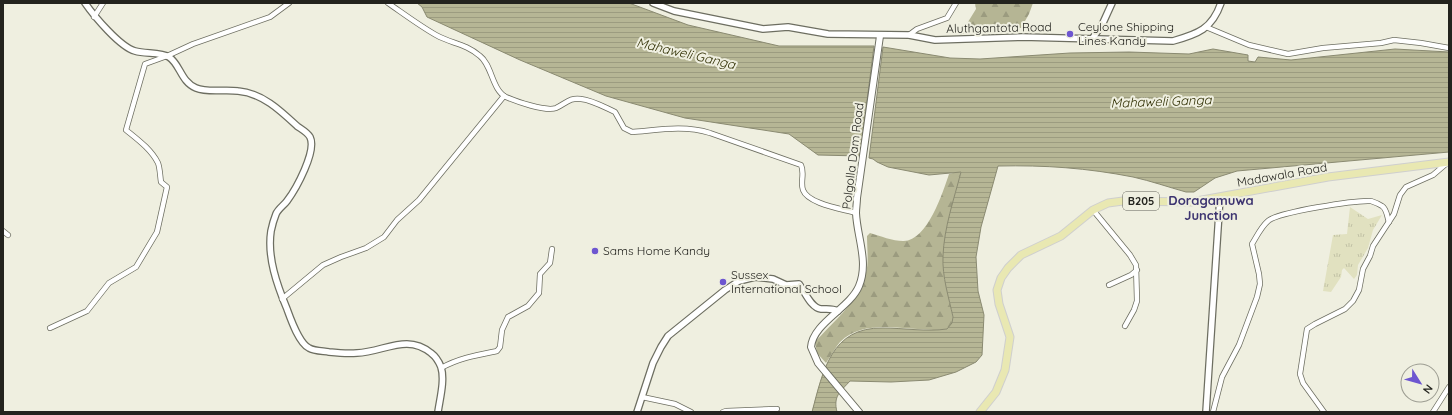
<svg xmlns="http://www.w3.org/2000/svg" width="1452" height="415" font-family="Quicksand,sans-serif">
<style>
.forest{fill:url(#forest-firs)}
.park{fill:url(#park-tufts)}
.water{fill:url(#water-rules);stroke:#8a8a71}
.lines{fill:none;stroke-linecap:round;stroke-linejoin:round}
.minor-casing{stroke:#6d6e61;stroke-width:6}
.tertiary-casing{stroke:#6d6e61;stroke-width:8}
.secondary-casing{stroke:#6d6e61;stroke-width:8}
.primary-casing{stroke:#cfcfce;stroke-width:9}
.minor{stroke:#fff;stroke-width:4.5}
.tertiary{stroke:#fff;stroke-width:5.5}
.secondary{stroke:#fff;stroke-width:6}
.primary{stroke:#e9e8b2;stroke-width:7}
.poi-dot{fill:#6d56d0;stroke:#efefe0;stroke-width:1.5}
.labels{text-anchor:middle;stroke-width:4;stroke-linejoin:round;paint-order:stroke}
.shield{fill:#efefe0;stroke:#606058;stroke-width:1}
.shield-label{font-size:11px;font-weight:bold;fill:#23231e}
.poi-label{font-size:12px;fill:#23231e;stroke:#efefe0;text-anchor:start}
.street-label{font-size:12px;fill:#23231e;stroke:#efefe0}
.water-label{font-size:13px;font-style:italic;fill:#323105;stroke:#efefe0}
.neighbourhood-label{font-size:13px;font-weight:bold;fill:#3d3470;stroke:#efefe0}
</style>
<defs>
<pattern id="forest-firs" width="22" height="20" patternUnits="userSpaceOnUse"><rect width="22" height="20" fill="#b5b594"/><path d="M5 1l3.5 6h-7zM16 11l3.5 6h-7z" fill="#9b9b7f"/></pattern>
<pattern id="park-tufts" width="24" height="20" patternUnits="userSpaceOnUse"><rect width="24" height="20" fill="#e1e1c0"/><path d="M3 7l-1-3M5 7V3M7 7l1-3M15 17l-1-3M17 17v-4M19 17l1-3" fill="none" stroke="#c1c1a5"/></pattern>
<pattern id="water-rules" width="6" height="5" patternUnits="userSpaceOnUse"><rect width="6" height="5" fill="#b6b695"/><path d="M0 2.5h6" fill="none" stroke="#9c9c80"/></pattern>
</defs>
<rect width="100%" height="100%" fill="#efefe0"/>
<!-- forest -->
<g class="forest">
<path d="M975 3H1033L1029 14 1021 28 969 31 960 35 976 9Z"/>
<path d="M961 171 943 256 944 276 953 317 952 324 947 329C913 334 868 315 840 342 835 348 831 356 826 363L817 353 815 342C832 323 861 299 866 273 869 262 867 248 867 236L870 233C880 236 893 241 903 241 927 242 943 192 949 174Z"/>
</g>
<!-- park -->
<path class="park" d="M1350 207 1368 219 1382 215 1373 230 1368 248 1358 265 1357 275 1354 279 1344 268 1342 270 1341 277 1331 292 1323 291 1333 235 1347 234Z"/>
<!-- water -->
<g class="water">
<path d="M417 3H629L688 25 779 46H874L860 156 818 155 789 134 685 118 606 96 520 60 427 17 422 7Z"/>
<path d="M883 47 950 58 980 59 1070 53 1129 52 1189 54 1213 49 1248 55V61L1255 62 1258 57 1291 60 1395 49 1449 52V152L1237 171 1215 178 1194 192H1186C1168 187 1151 181 1133 177 1087 168 1045 165 998 166L981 227 976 257 978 291 984 315 982 355 976 362 956 372 929 380 891 382 850 381C840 392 833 396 837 412H812C823 371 831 327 883 328 904 328 926 332 947 329L952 323 953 317C949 298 942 277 943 256 944 228 954 199 961 172L929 175 888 167 877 162 873 159 869 158Z"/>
</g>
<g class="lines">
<defs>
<g id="minor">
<path d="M388 3C404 14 420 26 436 35 452 44 465 43 480 56 492 65 492 90 506 97 515 101 546 112 556 108 565 104 570 97 581 99 592 100 604 107 615 112L624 128 632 132C658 130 684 125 710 133L801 165C805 173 800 182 803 190 808 204 843 209 856 213"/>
<path d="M94 17 103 3"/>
<path d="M1206 27 1249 45 1288 54 1323 48 1381 43 1394 40 1421 43 1449 48"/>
<path d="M909 35 917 29 947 18 956 3"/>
<path d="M1093 210 1130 255 1136 265 1137 301 1134 310 1125 326"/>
<path d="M3 231 8 235"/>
<path d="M1109 285 1131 275 1137 270"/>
<path d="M282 299 323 265 341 257 366 248 384 237 397 220 419 200 504 96"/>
<path d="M50 328 87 311 109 283 136 267 157 232 167 187 161 182C160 176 160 168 158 163 151 149 137 139 126 130L145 64 167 56 193 44 270 17 289 3"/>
<path d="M441 368C459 358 477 355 497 351L500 347 502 330 508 317 528 306 539 293 540 274 550 263 552 249"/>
<path d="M642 397 675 404 691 412"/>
<path d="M723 412 726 411 777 409"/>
<path d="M1213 412 1222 377 1239 345 1257 297 1260 284 1259 274 1252 244C1257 236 1261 227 1268 221 1278 212 1356 200 1371 201 1374 202 1379 204 1382 206 1387 209 1387 217 1389 222"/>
<path d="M1324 412 1303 383 1300 374 1307 329 1315 324 1345 309 1353 301 1359 290 1363 269 1370 256 1373 246 1394 214 1400 195 1406 187 1433 175 1447 163"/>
<path d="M1433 412 1449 387"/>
</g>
<g id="tertiary">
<path d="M85 3C94 16 120 47 135 51 145 54 161 52 169 57 180 64 181 82 196 88 208 93 224 89 238 91 262 93 280 110 297 126 301 129 307 132 310 137 317 151 296 189 287 201 284 205 278 209 276 214 274 219 272 226 271 231 267 257 277 285 287 309 291 320 299 343 309 348 314 351 323 351 329 352 338 353 348 354 357 353 384 352 407 333 431 353 435 356 439 362 441 367 445 380 440 398 438 412"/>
<path d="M653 3 674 11 763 29 788 27 828 34 909 35 935 40 1022 37 1173 41C1198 34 1212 29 1221 3"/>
<path d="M1092 39 1102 25 1112 3"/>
<path d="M637 412 653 363 661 347 668 336 725 290 739 281 755 277 773 279 786 285 799 284C805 292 811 308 821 309 827 309 832 308 838 311"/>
<path d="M1206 412 1220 197"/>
</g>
<path id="secondary" d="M859 412 818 363 811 347C813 323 850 308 859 286 869 262 857 237 856 213 856 208 857 203 857 198L880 36"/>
<path id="primary" d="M980 412 996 392 1005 370 1010 337 999 304 997 290 1001 278 1008 268 1021 255 1061 236 1093 210 1108 203 1123 201 1191 202 1328 177 1449 162"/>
</defs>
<!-- minor casing -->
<use href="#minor" class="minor-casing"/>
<!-- tertiary casing -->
<use href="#tertiary" class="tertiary-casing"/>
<!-- secondary casing -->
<use href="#secondary" class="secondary-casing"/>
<!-- primary casing -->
<use href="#primary" class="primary-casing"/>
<!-- minor -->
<use href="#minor" class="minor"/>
<!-- tertiary -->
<use href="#tertiary" class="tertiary"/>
<!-- secondary -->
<use href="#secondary" class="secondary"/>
<!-- primary -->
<use href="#primary" class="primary"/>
</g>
<!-- markers -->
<g class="poi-dot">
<circle cx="1070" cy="34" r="4"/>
<circle cx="595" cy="251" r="4"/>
<circle cx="723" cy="282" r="4"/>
</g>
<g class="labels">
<!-- shield labels -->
<rect class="shield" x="1123" y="192" width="36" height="18" rx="3"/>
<g class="shield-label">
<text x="1141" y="205">B205</text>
</g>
<!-- poi labels -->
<g class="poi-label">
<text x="1078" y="31">Ceylone Shipping<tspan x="1078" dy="14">Lines Kandy</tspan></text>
<text x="603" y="255">Sams Home Kandy</text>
<text x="731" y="279">Sussex<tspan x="731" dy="14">International School</tspan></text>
</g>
<!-- street labels -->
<g class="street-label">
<text transform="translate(999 28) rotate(-1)" y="4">Aluthgantota Road</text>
<text transform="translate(853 156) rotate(-83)" y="4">Polgolla Dam Road</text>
<text transform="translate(1282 175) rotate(-10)" y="4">Madawala Road</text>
</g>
<!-- water labels -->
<g class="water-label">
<text transform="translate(686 53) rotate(13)" y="5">Mahaweli Ganga</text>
<text transform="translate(1161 101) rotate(-2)" y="5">Mahaweli Ganga</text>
</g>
<!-- neighbourhood labels -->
<g class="neighbourhood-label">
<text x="1211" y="205">Doragamuwa<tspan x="1211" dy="15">Junction</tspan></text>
</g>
</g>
<!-- border -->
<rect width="1452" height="415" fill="none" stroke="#23231e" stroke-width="8"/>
<!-- north arrow -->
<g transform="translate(1420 383) rotate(127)"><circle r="19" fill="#efefe0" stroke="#9d9d92"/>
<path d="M0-3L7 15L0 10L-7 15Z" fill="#6d56d0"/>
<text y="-6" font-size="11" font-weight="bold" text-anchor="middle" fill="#23231e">N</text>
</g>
</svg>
